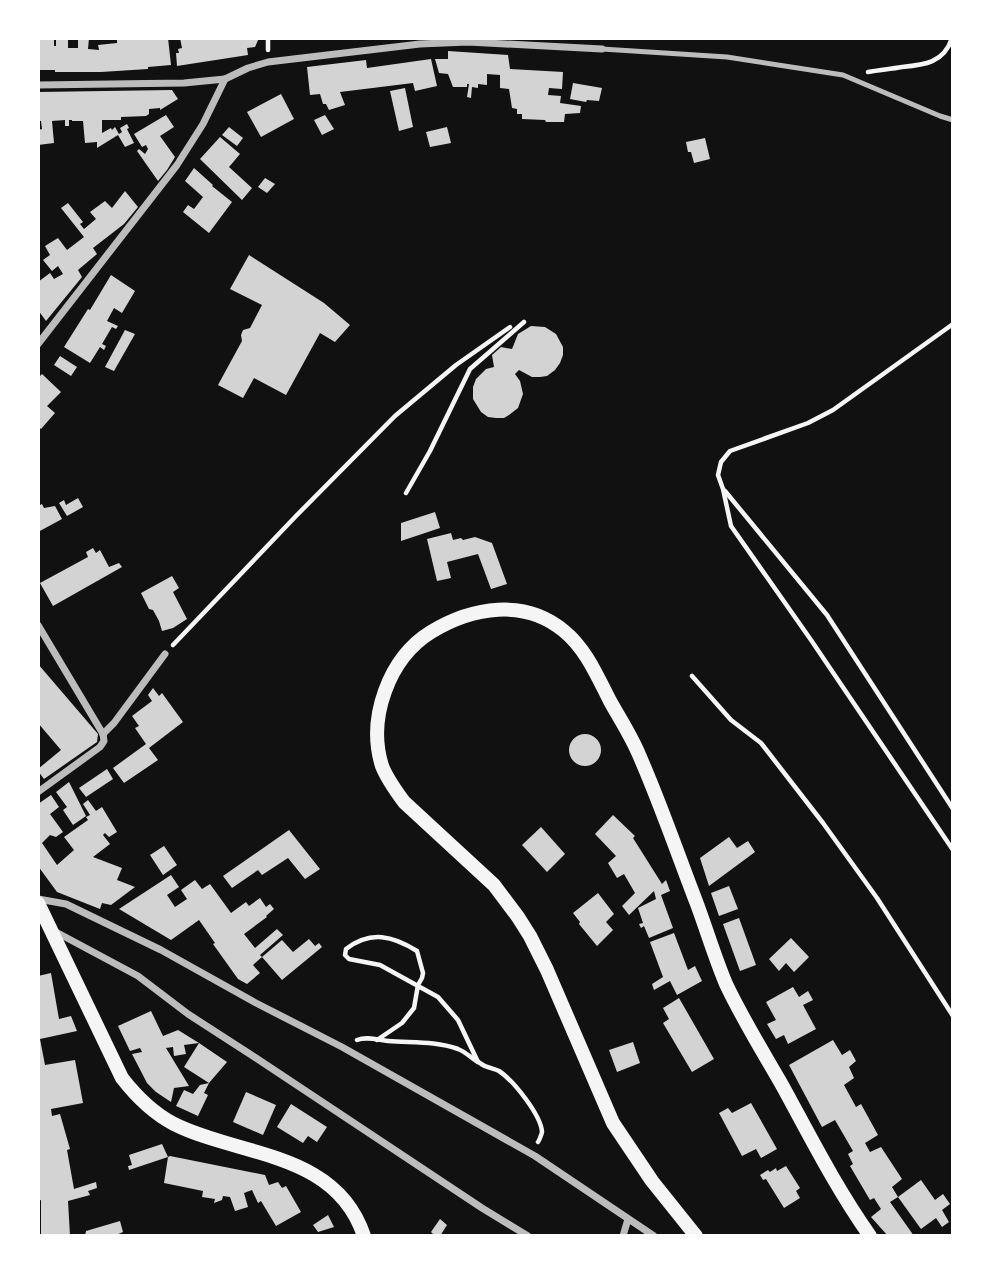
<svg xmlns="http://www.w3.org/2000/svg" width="991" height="1274" font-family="'Golos Text',sans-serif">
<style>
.building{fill:#d3d3d3}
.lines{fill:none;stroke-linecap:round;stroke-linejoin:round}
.path{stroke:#f5f5f5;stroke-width:4.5}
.service{stroke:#bcbcbc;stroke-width:5}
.minor{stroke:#bcbcbc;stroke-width:7}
.secondary{stroke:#f5f5f5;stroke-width:14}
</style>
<rect width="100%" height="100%" fill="#111"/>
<!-- building -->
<g class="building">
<path d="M38 38H54V46H56V38H68V48H78V38H89L88 49 99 50 98 45 117 43V38H168L171 65 148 67V69L101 72H55V70H38Z"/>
<path d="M180 38H259L255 47 247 48 248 55 177 66 176 53H179L178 49 182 48Z"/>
<path d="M448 51 508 55 510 69 563 72 562 89 549 88 548 95 561 96 560 103 581 106 580 113 565 114 564 122H546L545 120 522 119V114H517V109L512 108 509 89 500 88V75L487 74V85L478 84V88L472 87 471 98 467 97 469 84H467V87H453L448 74 439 73 435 59H448Z"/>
<path d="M431 59 437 86 415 91 413 83 340 92 345 105 329 110 326 104H323L320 94 310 95 307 67 366 60 367 68Z"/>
<path d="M573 83 602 88 599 101 587 100 586 102 570 99Z"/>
<path d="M405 88 413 127 399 131 390 91Z"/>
<path d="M172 90 178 99 160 110V108L149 109V114L146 116 121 117V120H102V133L111 128 112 130 115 127 119 134 122 132 120 128 127 124 129 128 127 129 134 143 125 147 118 135 97 148V142L85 143 83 121H72V120H69V126H65V120L52 121 54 143 38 145V130L42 129 41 121H38V92Z"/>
<path d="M281 94 294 119 261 137 247 112Z"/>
<path d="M166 115 174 127 160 136 175 157 167 170 158 181 137 151 139 149 145 154 148 149 146 145 142 147 134 134Z"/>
<path d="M325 115 334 129 322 135 314 120Z"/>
<path d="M229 127 243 138 237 146 222 135Z"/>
<path d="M447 127 451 143 430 147 426 132Z"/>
<path d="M220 137 240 154 229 167 252 188 242 200 200 159Z"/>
<path d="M705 138 710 159 694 163 691 152H688L686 142Z"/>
<path d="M194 168 213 185 212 186 232 202 209 233 183 212 188 205 194 209 203 197 185 181Z"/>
<path d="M265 178 275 184 267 193 258 187Z"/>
<path d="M125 191 138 207 124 224 93 248 97 254 78 270 82 277 46 321 38 310V282L50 273 54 279 63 274 58 266 52 271 43 260 50 255 45 246 58 238 67 250 84 237 61 208 68 203 83 222 80 224 84 229 96 219 90 212 105 201 112 208Z"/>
<path d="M249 255 324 303 350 325 335 342 320 333 286 395 254 378 243 398 218 385 242 341 241 335 243 330 250 328 262 305 230 289Z"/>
<path d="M111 275 135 291 122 313 114 308 107 321 118 326 116 329 112 327 102 344 106 346 104 350 100 347 90 363 64 347 88 309 90 310Z"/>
<path d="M531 326 545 327 556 334 563 347V355L560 363 555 370 547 376 540 377H532L519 370 515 374 520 381 523 394 518 408 509 415 504 418H496L488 417 481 412 473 399V387L476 379 486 369 494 367 492 355 501 347 512 349 518 334Z"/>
<path d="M125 330 135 334 114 371 105 367Z"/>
<path d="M60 356 77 367 71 376 54 365Z"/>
<path d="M42 374 61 392 47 406 55 413 41 429 38 426V378Z"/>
<path d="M78 498 83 507 67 516 59 503 64 500 66 505Z"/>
<path d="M42 504 44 508 55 506 62 519 38 532V506Z"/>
<path d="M435 512 440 528 401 541V523Z"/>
<path d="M451 533 453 540 461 538 463 540 475 537 492 543 507 584 491 589 478 554 447 562 451 578 437 581 427 539Z"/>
<path d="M93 548 96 553 100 550 109 567 119 563 122 567 53 606 40 583 88 557 86 552Z"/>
<path d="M172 576 179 588 173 592 187 619 173 628 162 631 159 621 153 610 149 609 141 593Z"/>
<path d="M38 664 98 734 97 742 44 779 38 771V769L61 750 38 723Z"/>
<path d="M153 688 159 696 162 693 183 722 149 748 158 760 124 783 113 768 146 744 135 728 139 726 132 716 152 701 148 695Z"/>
<circle cx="585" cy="750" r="16"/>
<path d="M107 769 113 779 86 797 79 788Z"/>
<path d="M69 782 86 816 73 825 63 810 67 807 56 792Z"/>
<path d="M51 795 59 807 50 814 63 832 56 837 50 835 42 843 57 865 74 850 64 837 88 820 86 817 90 815 83 804 88 800 96 811 102 807 117 832 109 837 105 833 103 835 110 844 93 857 122 868 117 880 135 887 111 905 102 903 100 909 57 892 38 866V804Z"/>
<path d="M613 815 635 836 633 838 662 884 666 880 670 891 661 895 673 928 649 938 644 926 641 928 639 924 643 923 638 908 656 899 654 891 629 915 622 906 635 893 624 874 617 878 608 863 616 856 595 834Z"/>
<path d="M541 827 565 854 547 872 522 845Z"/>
<path d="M289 830 320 869 305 879 288 858 262 875 258 870 232 888 223 876Z"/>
<path d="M729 837 737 848 748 841 755 852 709 886 700 858Z"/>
<path d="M164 846 177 865 163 875 150 855Z"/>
<path d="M171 875 179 887 167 895 175 907 187 899 181 890 195 880 202 889 210 884 231 913 246 902 249 906 260 898 266 907 270 904 274 909 266 916 267 917 244 934 255 948 277 929 283 935 260 955 262 957 282 940 293 952 309 939 315 946 319 943 322 947 282 980 262 957 253 965 260 973 247 984 238 979 213 944 215 943 199 920 171 940 119 909Z"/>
<path d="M729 886 738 909 719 916 711 893Z"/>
<path d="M598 893 614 914 606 922 613 930 597 946 579 924 580 922 573 913Z"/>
<path d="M739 918 756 965 740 971 723 924Z"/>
<path d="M674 933 688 970 695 966 702 981 677 995 670 981 654 990 652 984 663 977 650 942Z"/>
<path d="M791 938 809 957 794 972 786 963 779 971 769 959Z"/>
<path d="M51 973 59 1019 71 1016 77 1031 40 1039 45 1065 75 1060 83 1103 51 1109 52 1116 60 1114 70 1149 67 1150 74 1189 96 1182 97 1188 88 1191 90 1195 68 1201 70 1236H41V1200L38 1201V976Z"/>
<path d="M793 987 799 997 808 991 813 1000 803 1005 816 1029 788 1044 784 1035 776 1039 767 1024 776 1020 766 1002Z"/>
<path d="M679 998 714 1059 692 1072 663 1023 669 1019 663 1008Z"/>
<path d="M151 1011 163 1036 178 1030 199 1043 227 1062 209 1083 184 1067 199 1043 184 1045 186 1054 174 1056 173 1047 166 1048 189 1086 174 1088 171 1102 156 1092 147 1083 132 1054 142 1052 140 1048 130 1051 118 1026Z"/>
<path d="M833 1040 842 1055 850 1050 856 1061 849 1067 854 1078 844 1085 856 1107 861 1104 878 1135 865 1143 870 1152 881 1147 902 1179 892 1187 898 1197 890 1202 914 1236H888L871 1217 881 1209 874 1198 870 1200 850 1166 853 1164 848 1154 853 1151 835 1120 822 1127 789 1065Z"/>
<path d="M633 1042 640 1063 617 1072 609 1050Z"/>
<path d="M209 1083 204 1093 208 1095 198 1116 176 1106 184 1090 193 1094 200 1085Z"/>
<path d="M246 1092 276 1105 263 1135 233 1122Z"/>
<path d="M751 1103 777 1149 761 1158 756 1149 742 1156 719 1113 728 1108 732 1113Z"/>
<path d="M291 1104 327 1127 317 1142 308 1136 303 1143 277 1127Z"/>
<path d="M162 1144 168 1157 129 1170 128 1166 132 1165 129 1155Z"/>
<path d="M170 1156 265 1175 269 1185 278 1182 282 1188 286 1186 301 1212 276 1226 261 1201 258 1203 252 1190 244 1193 248 1207 235 1211 230 1197 223 1196 222 1200 214 1203 215 1199 202 1197 203 1191 164 1183 168 1157Z"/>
<path d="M786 1166 800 1188 796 1191 800 1198 784 1208 766 1179 763 1180 760 1175 768 1170 770 1172 776 1168 777 1171Z"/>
<path d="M921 1180 935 1200 943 1194 950 1204 942 1210 949 1222 942 1227 936 1218 921 1229 898 1197Z"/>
<path d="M328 1215 334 1227 318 1232 313 1225Z"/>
<path d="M440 1219 447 1225 440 1236H435L431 1232Z"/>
<path d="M120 1221 123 1232 114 1236H85L86 1231Z"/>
</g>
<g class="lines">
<!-- path -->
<g class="path">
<path d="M268 38V50"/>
<path d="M868 72C879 70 891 69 902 67 924 65 944 63 952 38"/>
<path d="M953 324 833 410 808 423 730 451 721 462 718 475 723 489 731 526 811 640 953 850"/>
<path d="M725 491 827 615 953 809"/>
<path d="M406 493 430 451 470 369 524 322"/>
<path d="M173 645 296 516 395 416 456 365 510 327"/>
<path d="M692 676 731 720 761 743 823 823 877 898 953 1016"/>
<path d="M357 1040C367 1036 378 1040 388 1041 412 1043 435 1041 458 1049 466 1052 472 1059 480 1063 486 1068 493 1068 499 1071 513 1080 541 1115 542 1132 542 1133 539 1141 538 1142"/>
<path d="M377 1040 402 1023 414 1008 418 985 422 978 423 973 417 951C393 936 371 930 346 949L345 955 349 959 380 965 438 997 458 1020 478 1062"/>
</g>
<!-- service -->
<path class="service" d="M602 49 727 57 843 75 940 116 953 120"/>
<!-- minor -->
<g class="minor">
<path d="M38 85 184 83 225 79 248 68 268 62 420 44 468 42 602 49"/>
<path d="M38 344 177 165 203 124 225 79"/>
<path d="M38 625 103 734"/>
<path d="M103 734 114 723 165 654"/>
<path d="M38 792 100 747 104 741 103 734"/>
<path d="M38 899 66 904 161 950 256 1003 342 1047 535 1156 654 1236"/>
<path d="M54 931 138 976 188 1014 256 1058 482 1208 528 1236"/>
<path d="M623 1236 628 1219"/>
</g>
<!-- secondary -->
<g class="secondary">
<path d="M38 903 122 1078C136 1096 153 1113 174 1124 240 1157 336 1151 364 1236"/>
<path d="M696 1236 652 1181 613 1123 547 970 530 936 518 917 494 885 404 802C396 791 387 779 382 766 367 718 389 658 431 632 472 607 525 598 564 631 586 649 597 676 610 701 620 719 632 737 640 757 661 805 678 855 697 904 707 931 715 958 726 984 742 1018 763 1052 782 1085 810 1136 836 1188 870 1236"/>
</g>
</g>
<!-- border -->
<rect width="991" height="1274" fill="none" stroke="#ffffff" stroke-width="80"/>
</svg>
